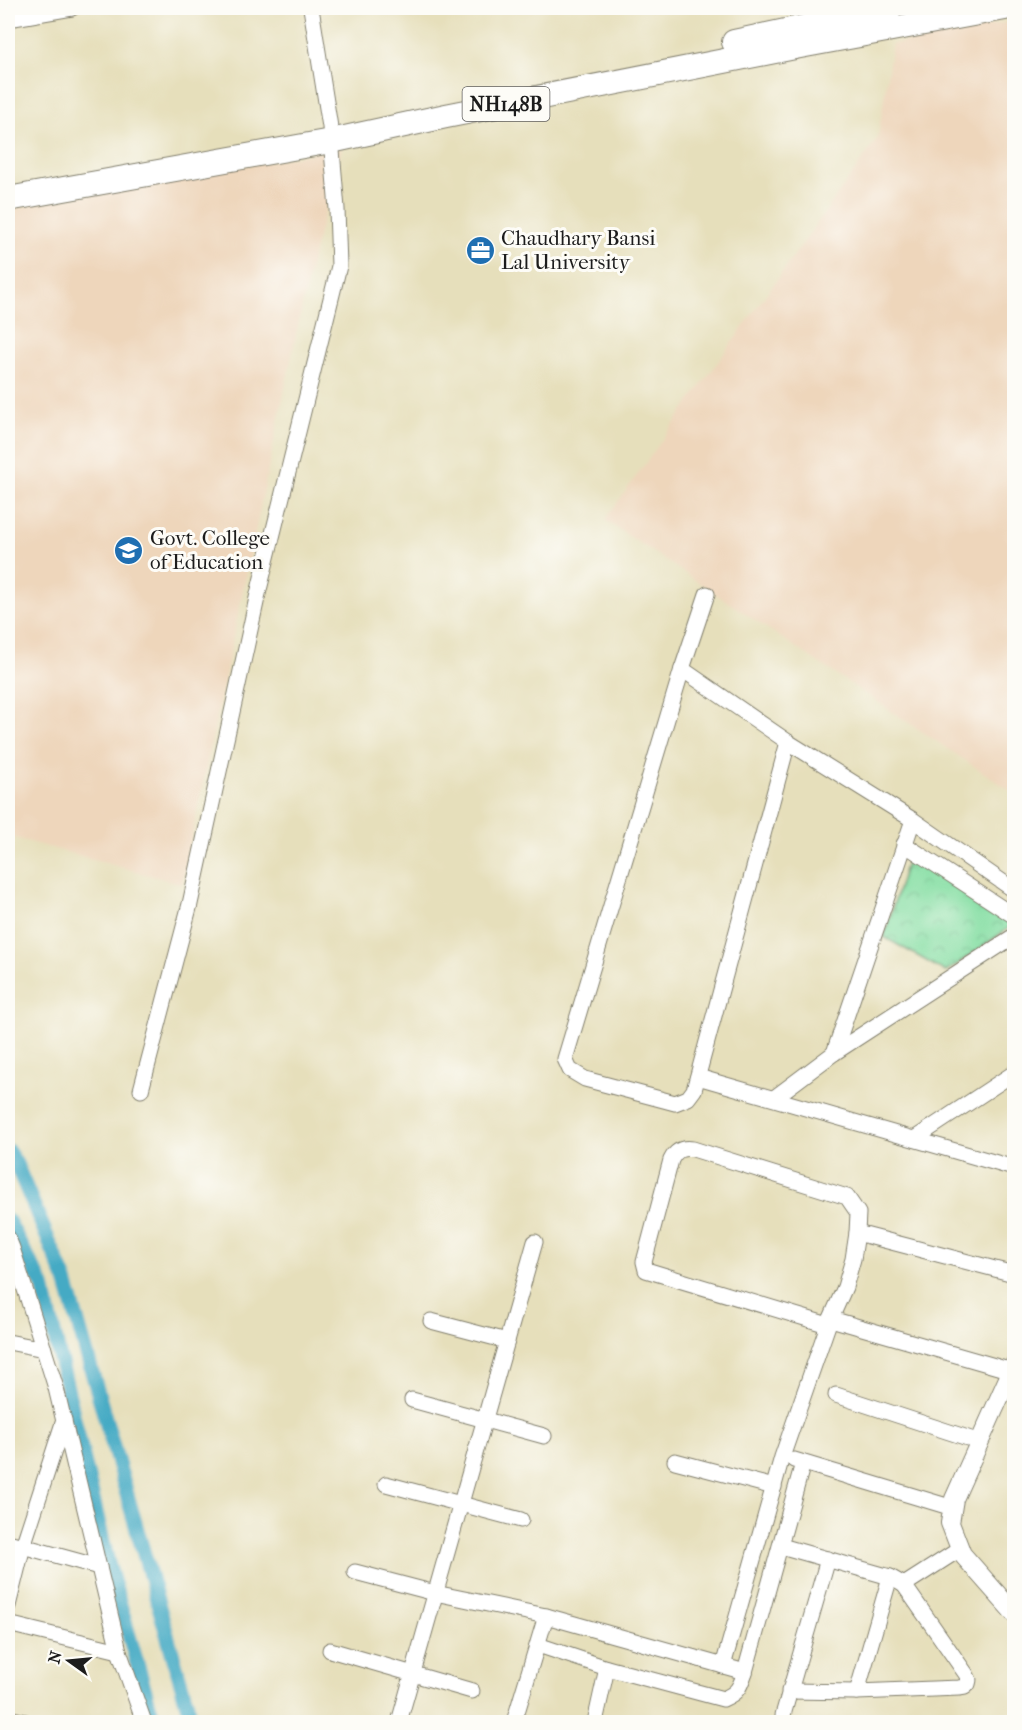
<svg xmlns="http://www.w3.org/2000/svg" width="1022" height="1730" font-family="'IM FELL French Canon',serif">
<style>
.built{fill:#eed6bb}
.park{fill:url(#park-crowns);stroke:#507d60;stroke-width:1.5}
.lines{fill:none;stroke-linecap:round;stroke-linejoin:round}
.canal{stroke:#44aac4;stroke-width:15}
.minor-casing{stroke:#817e6c;stroke-width:17}
.tertiary-casing{stroke:#817e6c;stroke-width:20}
.trunk-casing{stroke:#817e6c;stroke-width:26}
.minor{stroke:#fff;stroke-width:15}
.tertiary{stroke:#fff;stroke-width:18}
.trunk{stroke:#fff;stroke-width:24}
.labels{text-anchor:middle;stroke-width:6;stroke-linejoin:round;paint-order:stroke}
.shield{fill:#fdfcf7;stroke:#605f5e;stroke-width:1.5}
.shield-label{font-size:20px;font-weight:bold;fill:#1c1c1c}
.poi-label{font-size:21px;fill:#1c1c1c;stroke:#fdfcf7;text-anchor:start}
</style>
<defs>
<pattern id="park-crowns" width="20" height="18" patternUnits="userSpaceOnUse" patternTransform="scale(1.5)"><rect width="20" height="18" fill="#84dea3"/><path d="M2 6a3 3 0 1 1 6 0M12 15a3 3 0 1 1 6 0" fill="none" stroke="#71be8c"/></pattern>
</defs>
<rect width="100%" height="100%" fill="#fdfcf7"/>
<filter id="ink" filterUnits="userSpaceOnUse"><feTurbulence type="fractalNoise" baseFrequency=".0167" numOctaves="2"/><feDisplacementMap in="SourceGraphic" scale="12" xChannelSelector="R" yChannelSelector="G"/><feConvolveMatrix kernelMatrix="1 2 1 2 8 2 1 2 1" color-interpolation-filters="sRGB"/></filter>
<filter id="wash" filterUnits="userSpaceOnUse"><feTurbulence type="fractalNoise" baseFrequency=".008" numOctaves="4" result="noise"/><feDisplacementMap in="SourceGraphic" scale="24" xChannelSelector="R" yChannelSelector="G"/><feGaussianBlur stdDeviation="1.35" result="paint"/><feColorMatrix in="noise" values="0 0 0 0 0 0 0 0 0 0 0 0 0 0 0 0 0 1.4 0 .05"/><feComposite in="paint" operator="in"/></filter>
<g filter="url(#wash)">
<rect width="100%" height="100%" fill="#e6dfbb"/>
<!-- built -->
<g class="built">
<path d="M1014 21V793L605 520 878 138 892 44Z"/>
<path d="M342 148 311 263 182 884 8 836V209Z"/>
</g>
<!-- park -->
<path class="park" d="M908 856 1014 924 946 972 884 937Z"/>
<g class="lines">
<!-- canal -->
<g class="canal">
<path d="M8 1151 16 1164 66 1281 192 1722"/>
<path d="M8 1221 43 1286 108 1563 154 1722"/>
</g>
</g>
</g>
<g filter="url(#ink)">
<g class="lines">
<defs>
<g id="minor">
<path d="M8 19 72 8"/>
<path d="M707 594 682 669 565 1059 570 1070 585 1079 675 1103 688 1098 694 1090 788 742"/>
<path d="M682 669 788 742 913 820 1014 890"/>
<path d="M904 844 1014 916"/>
<path d="M834 1053 913 820"/>
<path d="M698 1077 1014 1168"/>
<path d="M141 1090 190 904 257 598 339 266 337 209 330 127 311 8"/>
<path d="M774 1098 834 1053 1014 936"/>
<path d="M914 1139 1014 1073"/>
<path d="M857 1233 1014 1274"/>
<path d="M8 1238 12 1248 56 1388 119 1651 144 1722"/>
<path d="M831 1319 1012 1371"/>
<path d="M431 1321 507 1341"/>
<path d="M8 1342 44 1349"/>
<path d="M836 1395 980 1442"/>
<path d="M412 1400 544 1436"/>
<path d="M794 1460 953 1508"/>
<path d="M675 1461 774 1487"/>
<path d="M386 1484 521 1520"/>
<path d="M8 1542 99 1567"/>
<path d="M781 1546 890 1577 904 1585 960 1549"/>
<path d="M355 1572 435 1593 546 1616 745 1672"/>
<path d="M8 1606 23 1546 64 1420"/>
<path d="M8 1624 119 1651"/>
<path d="M538 1645 607 1668 723 1699C738 1693 740 1687 745 1672L803 1463"/>
<path d="M330 1650 472 1691"/>
<path d="M723 1666 782 1457 828 1325 845 1287 853 1259 857 1233 858 1213 847 1197 693 1149C682 1147 676 1150 671 1160L644 1262 646 1270 828 1325"/>
<path d="M789 1691 857 1692 959 1688 965 1687 968 1684 969 1680 966 1674 904 1585"/>
<path d="M857 1692 890 1577"/>
<path d="M783 1715 828 1559"/>
<path d="M8 1718 26 1722"/>
<path d="M399 1722 535 1242"/>
<path d="M514 1722 546 1616"/>
<path d="M595 1722 607 1668"/>
</g>
<g id="tertiary">
<path d="M805 36 815 8"/>
<path d="M1014 1365 954 1499 950 1523 962 1554 1014 1613"/>
</g>
<g id="trunk">
<path d="M734 42 809 26 888 12"/>
<path d="M8 199 331 141 446 116 800 46 1005 8"/>
</g>
</defs>
<!-- minor casing -->
<use href="#minor" class="minor-casing"/>
<!-- tertiary casing -->
<use href="#tertiary" class="tertiary-casing"/>
<!-- trunk casing -->
<use href="#trunk" class="trunk-casing"/>
<!-- minor -->
<use href="#minor" class="minor"/>
<!-- tertiary -->
<use href="#tertiary" class="tertiary"/>
<!-- trunk -->
<use href="#trunk" class="trunk"/>
</g>
</g>
<!-- icons -->
<defs>
<symbol id="office-disc" viewBox="-11 -11 22 22"><circle r="9.5" fill="#1f6fb2" stroke="#fdfcf7"/><path d="M-6-3h4V-5.5h4V-3h4V5H-6ZM-1-4.5V-3h2v-1.5ZM-6 0V1H6V0Z" fill="#fff"/></symbol>
<symbol id="university-disc" viewBox="-11 -11 22 22"><circle r="9.5" fill="#1f6fb2" stroke="#fdfcf7"/><path d="M0-5L7-2L0 1L-7-2ZM-4 1L0 2.5L4 1V4Q0 6-4 4Z" fill="#fff"/></symbol>
</defs>
<g fill-rule="evenodd">
<use href="#office-disc" x="464" y="234" width="33" height="33"/>
<use href="#university-disc" x="112" y="534" width="33" height="33"/>
</g>
<g class="labels">
<!-- shield labels -->
<rect class="shield" x="462.5" y="87" width="87" height="34" rx="4.5"/>
<g class="shield-label">
<text x="506" y="111">NH148B</text>
</g>
<!-- poi labels -->
<g class="poi-label">
<text x="501" y="245">Chaudhary Bansi<tspan x="501" dy="24">Lal University</tspan></text>
<text x="150" y="545">Govt. College<tspan x="150" dy="24">of Education</tspan></text>
</g>
</g>
<!-- margin -->
<rect width="1022" height="1730" fill="none" stroke="#fdfcf7" stroke-width="30"/>
<!-- north arrow -->
<g transform="translate(69 1661) rotate(285)" stroke="#fdfcf7" stroke-width="4.5" paint-order="stroke">
<path d="M0-4.5L10 22L0 15L-10 22Z" fill="#1c1c1c"/>
<text y="-9" font-size="16" font-weight="bold" text-anchor="middle" fill="#1c1c1c">N</text>
</g>
</svg>
